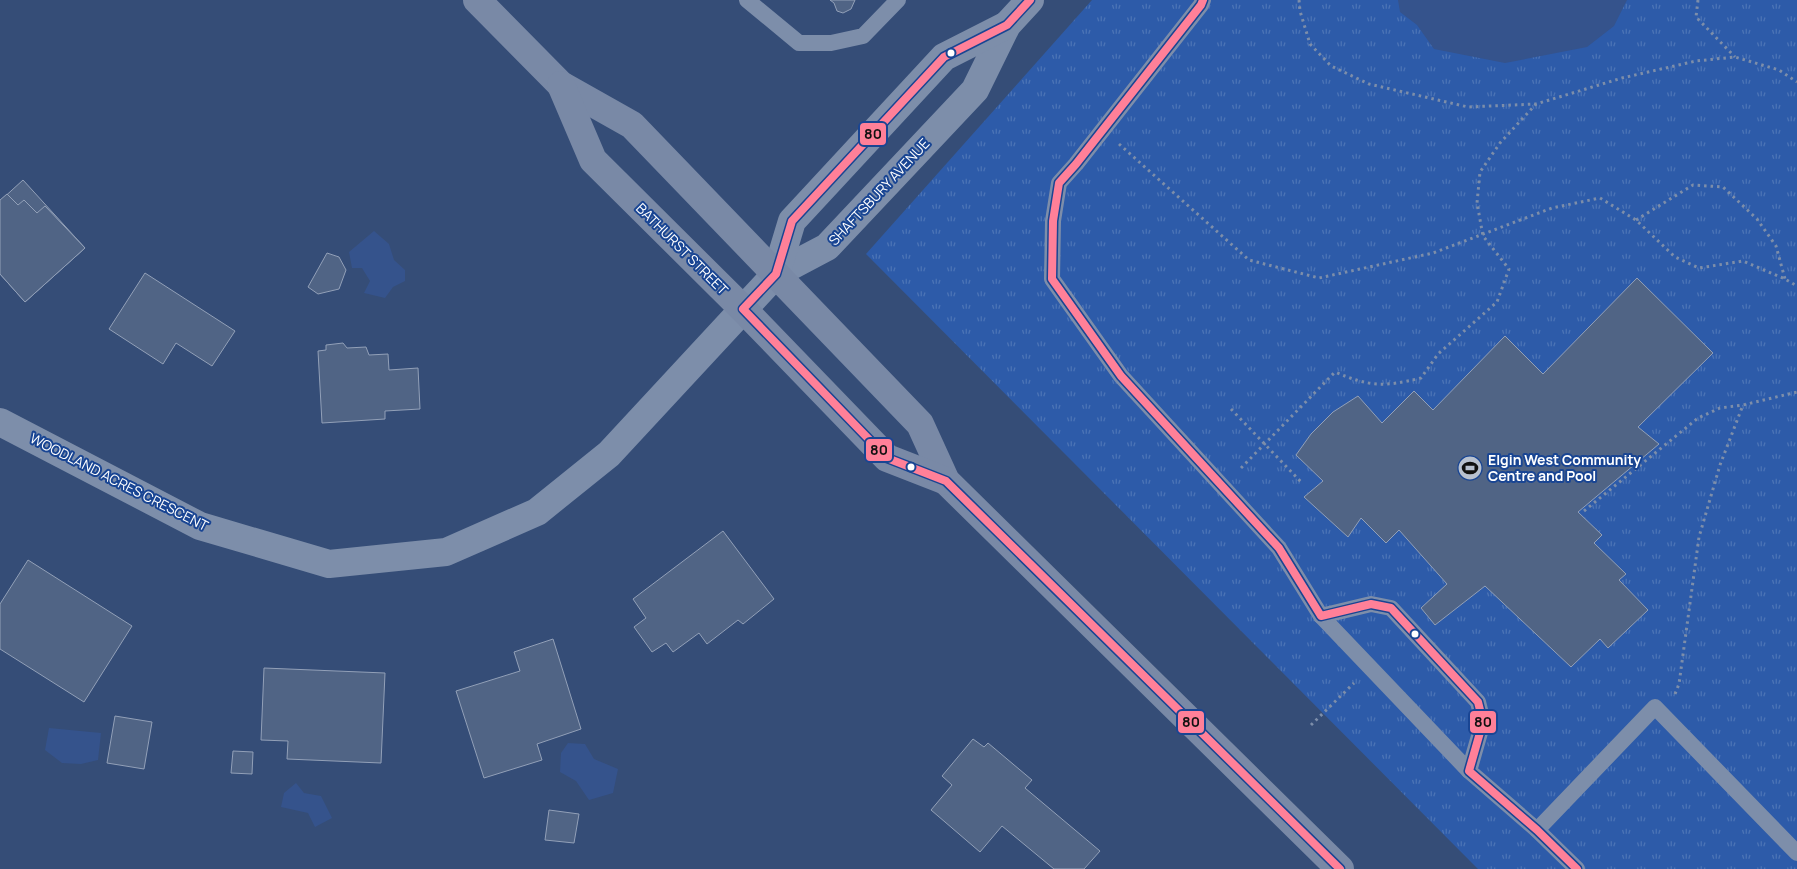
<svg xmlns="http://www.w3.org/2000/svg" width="1797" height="869" font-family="Manrope,sans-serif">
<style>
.grass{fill:url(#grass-tufts)}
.water{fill:#35538c}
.building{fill:#506485;stroke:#92a0b8}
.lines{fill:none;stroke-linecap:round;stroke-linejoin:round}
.path{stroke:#7d8eaa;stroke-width:3;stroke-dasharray:2.5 4;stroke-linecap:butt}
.service{stroke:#7d8eaa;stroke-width:16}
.minor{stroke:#7d8eaa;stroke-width:28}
.tertiary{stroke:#7d8eaa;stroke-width:28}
.secondary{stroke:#7989a6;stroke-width:28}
.bus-1-casing{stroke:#194593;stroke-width:11}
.bus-1{stroke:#ff8098;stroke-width:8}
.bus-dot{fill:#fff;stroke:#194593;stroke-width:2}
.labels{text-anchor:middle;stroke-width:4;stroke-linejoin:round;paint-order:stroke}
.street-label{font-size:14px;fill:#fff;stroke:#194593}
.poi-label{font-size:14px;font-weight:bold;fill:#fff;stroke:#194593;text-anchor:start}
.line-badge{stroke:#194593;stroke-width:2}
.pale-badge-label{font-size:14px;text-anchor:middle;font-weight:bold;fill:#111}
</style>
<defs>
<pattern id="grass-tufts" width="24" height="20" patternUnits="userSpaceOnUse" patternTransform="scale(1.25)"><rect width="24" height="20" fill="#2d5ba9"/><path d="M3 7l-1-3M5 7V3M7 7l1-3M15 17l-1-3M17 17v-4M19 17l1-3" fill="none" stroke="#4c74b6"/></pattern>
</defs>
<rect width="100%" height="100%" fill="#354d77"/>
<!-- grass -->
<path class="grass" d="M1092 0H1797V869H1478L866 254Z"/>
<!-- water -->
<g class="water">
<path d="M1398 0H1627L1614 26 1587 47 1505 63 1434 49 1417 25 1400 12Z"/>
<path d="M374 231 389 244 394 260 405 270V281L393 287 385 298 364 293 370 281 362 268H352L349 252Z"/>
<path d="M49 728 101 733 98 760 81 764 62 763 45 750Z"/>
<path d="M568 743 585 744 594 759 618 769 613 793 589 800 576 781 560 772 561 753Z"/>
<path d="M296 783 304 793 321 796 332 818 315 827 308 813 281 807 284 793Z"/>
</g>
<!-- building -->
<g class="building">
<path d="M830 0H855L851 9 843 13 837 11 834 3Z"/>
<path d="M23 180 85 248 25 302 0 274V201Z"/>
<path d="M7 194 18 205 24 200 37 213 45 206 85 248 25 302 0 274V200Z"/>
<path d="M327 253 339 257 346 270 339 289 318 294 308 287Z"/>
<path d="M145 273 235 331 212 366 176 343 163 364 109 329Z"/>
<path d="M1637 278 1713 353 1638 427 1659 444 1578 512 1602 535 1594 543 1626 574 1619 580 1648 610 1608 648 1600 639 1571 667 1485 586 1435 625 1421 608 1447 584 1399 530 1386 543 1361 518 1348 537 1304 497 1323 481 1296 455 1311 434 1333 412 1358 396 1382 423 1414 391 1433 410 1505 336 1543 374Z"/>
<path d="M343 343 347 348 366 347 369 355 388 354 389 370 418 368 420 409 385 411V419L322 423 318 351 326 350V345Z"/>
<path d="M723 531 774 599 743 624 738 620 707 644 699 633 673 652 666 643 652 652 634 627 646 618 633 599Z"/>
<path d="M28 560 132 626 84 702 0 649V604Z"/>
<path d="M553 639 581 729 537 744 542 760 484 778 456 691 520 671 514 652Z"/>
<path d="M264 668 385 673 381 763 287 759 288 741 261 740Z"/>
<path d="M115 716 152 722 144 769 107 763Z"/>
<path d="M973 739 984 747 988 743 1032 780 1025 788 1100 851 1084 869H1054L1002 826 980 852 931 810 952 785 942 776Z"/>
<path d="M233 751 253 752 252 774 231 773Z"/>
<path d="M549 810 579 814 574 843 545 840Z"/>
</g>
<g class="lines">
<!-- path -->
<g class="path">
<path d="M1299 0 1300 11 1310 44 1331 66 1369 84 1468 107 1536 104 1622 78 1696 61 1735 57 1779 70 1797 82"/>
<path d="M1698 0 1696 17 1735 57"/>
<path d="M1119 144 1249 260 1319 278 1433 253 1552 208 1600 198 1636 220 1675 257 1699 268 1743 261 1785 279 1797 286"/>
<path d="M1636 220 1693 185 1723 187 1757 219 1776 246 1785 279"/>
<path d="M1231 409 1303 484"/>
<path d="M1241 468 1335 372C1370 387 1384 387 1421 378L1438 354 1497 302 1509 269 1483 236 1477 203 1480 172 1500 143 1536 104"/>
<path d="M1584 511 1698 418 1720 408 1743 405"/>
<path d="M1675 694 1679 684 1699 537 1720 465 1743 405 1797 392"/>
<path d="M1311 725 1354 683"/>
</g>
<!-- service -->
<g class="service">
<path d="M747 0 799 43H831L863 36 898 0"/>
<path d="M1203 0 1201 5 1076 164 1059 183 1053 221 1052 279 1121 376 1279 548 1321 616 1469 771 1537 830 1577 869"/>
<path d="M1321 616 1371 604 1391 608 1478 702 1483 722 1469 771"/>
<path d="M1537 830 1655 707 1797 853"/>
</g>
<!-- minor -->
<path class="minor" d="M0 422 200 526 329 564 446 552 537 512 609 454 776 274"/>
<!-- tertiary -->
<g class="tertiary">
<path d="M776 274 827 247 975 90 1007 25 1030 0"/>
<path d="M776 274 792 221 944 57 1007 25"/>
</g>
<!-- secondary -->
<g class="secondary">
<path d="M477 0 561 85 632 125 920 424 946 481 1340 869"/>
<path d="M561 85 593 160 743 309 887 458 946 481"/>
</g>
<defs>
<g id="bus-1">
<path d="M1030 0 1007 25 944 57 792 221 776 274 743 309 887 458 946 481 1340 869"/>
<path d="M1203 0 1201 5 1076 164 1059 183 1053 221 1052 279 1121 376 1279 548 1321 616 1371 604 1391 608 1478 702 1483 722 1469 771 1537 830 1577 869"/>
</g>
</defs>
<!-- bus-1 casing -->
<use href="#bus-1" class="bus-1-casing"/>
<!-- bus-1 -->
<use href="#bus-1" class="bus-1"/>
</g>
<!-- icons -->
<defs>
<symbol id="stadium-disc" viewBox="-11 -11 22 22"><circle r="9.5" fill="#b8c1cf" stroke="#194593"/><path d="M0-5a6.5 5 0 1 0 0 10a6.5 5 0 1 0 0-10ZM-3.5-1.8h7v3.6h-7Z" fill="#111"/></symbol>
</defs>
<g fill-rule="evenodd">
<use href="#stadium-disc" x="1456" y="454" width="28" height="28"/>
</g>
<!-- markers -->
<g class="bus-dot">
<circle cx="951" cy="53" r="4.5"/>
<circle cx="911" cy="467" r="4.5"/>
<circle cx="1415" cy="634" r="4.5"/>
</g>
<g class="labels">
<!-- street labels -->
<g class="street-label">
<text transform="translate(879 192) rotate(-47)" y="5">SHAFTSBURY AVENUE</text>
<text transform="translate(682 249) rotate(45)" y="5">BATHURST STREET</text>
<text transform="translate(119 482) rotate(27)" y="5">WOODLAND ACRES CRESCENT</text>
</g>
<!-- poi labels -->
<g class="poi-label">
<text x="1488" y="465">Elgin West Community<tspan x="1488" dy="16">Centre and Pool</tspan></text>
</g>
</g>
<g class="line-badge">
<rect x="859" y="122" width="28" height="24" rx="5" fill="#ff8098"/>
<rect x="865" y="438" width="28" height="24" rx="5" fill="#ff8098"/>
<rect x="1177" y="710" width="28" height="24" rx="5" fill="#ff8098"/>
<rect x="1469" y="710" width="28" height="24" rx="5" fill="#ff8098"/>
</g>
<g class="pale-badge-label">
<text x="873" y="139">80</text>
<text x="879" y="455">80</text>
<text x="1191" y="727">80</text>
<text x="1483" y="727">80</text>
</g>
</svg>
